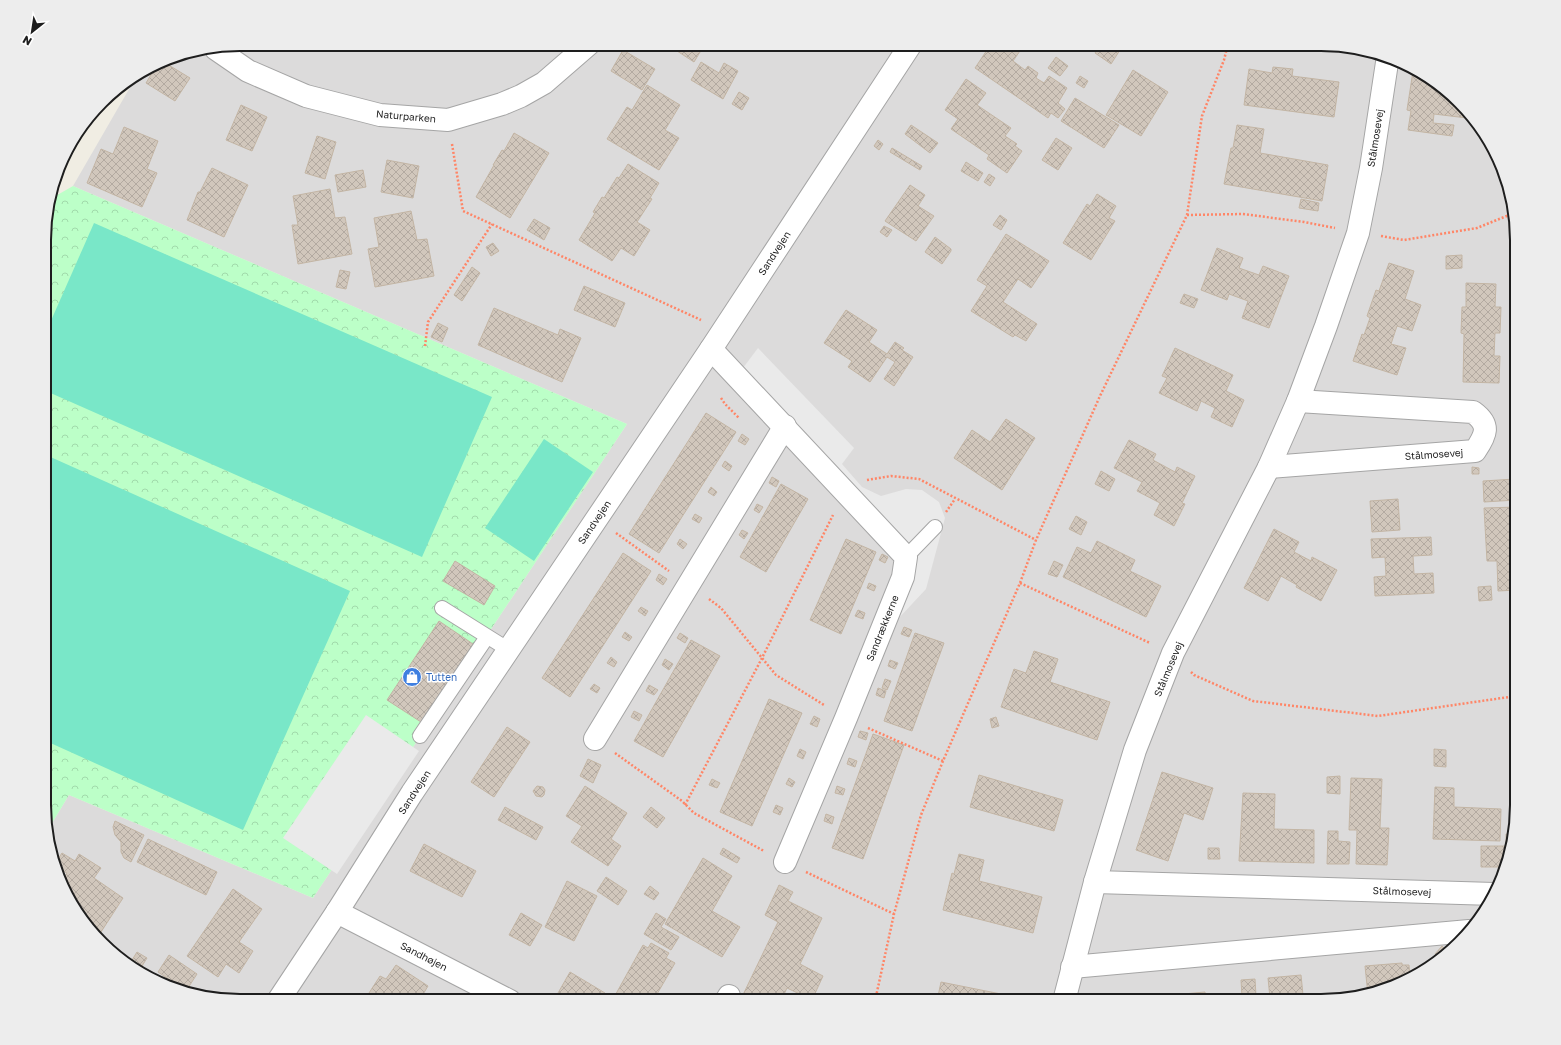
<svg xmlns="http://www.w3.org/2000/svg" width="1561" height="1045" font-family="'Golos Text',sans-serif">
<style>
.residential{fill:#dcdbdb}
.park{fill:url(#park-crowns)}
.pitch{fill:#79e7c8}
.parking{fill:#eaeaea}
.building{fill:url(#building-cross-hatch);stroke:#c3b5a4}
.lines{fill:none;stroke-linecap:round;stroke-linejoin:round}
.lane-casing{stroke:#a5a5a5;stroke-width:16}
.street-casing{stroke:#a5a5a5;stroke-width:24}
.path{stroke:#ff8566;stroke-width:2.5;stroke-dasharray:2 2;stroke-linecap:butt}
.lane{stroke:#fff;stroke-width:14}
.street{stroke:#fff;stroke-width:22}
.labels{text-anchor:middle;stroke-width:3;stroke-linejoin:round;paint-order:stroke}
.street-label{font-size:10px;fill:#1e1e1e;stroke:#fff}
.shop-label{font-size:10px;fill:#366cbe;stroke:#fff;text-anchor:start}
.rim{fill:none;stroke:#1e1e1e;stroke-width:2}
</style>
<defs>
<pattern id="park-crowns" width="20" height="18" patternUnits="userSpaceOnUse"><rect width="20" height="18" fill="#bcffc8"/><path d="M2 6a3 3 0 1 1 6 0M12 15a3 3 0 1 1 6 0" fill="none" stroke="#a1daab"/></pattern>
<pattern id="building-cross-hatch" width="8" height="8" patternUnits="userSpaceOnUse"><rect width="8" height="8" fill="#d1c7bc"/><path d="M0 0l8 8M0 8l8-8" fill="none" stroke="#b3aaa1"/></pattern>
</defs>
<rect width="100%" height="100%" fill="#f0ede3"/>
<!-- residential -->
<path class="residential" d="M240 44H1322L1384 54 1430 77 1468 110 1491 142 1510 189 1517 227V818L1507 868 1484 914 1451 952 1419 975 1372 994 1334 1001H239L177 991 131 968 70 903 46 833 69 795 313 898 627 424 73 186 136 77 165 59Z"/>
<!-- park -->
<path class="park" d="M73 186 627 424 313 898 69 795 46 833V214L52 198Z"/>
<!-- pitch -->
<g class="pitch">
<path d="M94 223 492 397 422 557 46 391V332Z"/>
<path d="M544 439 593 472 534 561 485 528Z"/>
<path d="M46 455 350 591 243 830 46 741Z"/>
</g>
<!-- parking -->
<g class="parking">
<path d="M758 348 854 448 842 464 862 487 881 496 906 489 922 490 939 502 945 518 926 589 898 619 901 556 734 380Z"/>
<path d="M366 715 419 751 337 874 283 838Z"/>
</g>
<!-- building -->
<g class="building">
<path d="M661 44H705L694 62 674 49 673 51Z"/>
<path d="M991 44H1016L1022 48 1013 61 1025 70 1028 66 1038 73 1036 78 1044 83 1049 76 1067 88 1058 103 1065 109 1058 118 1051 113 1048 118 975 68Z"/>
<path d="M1101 44H1112L1120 50 1111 64 1095 53Z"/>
<path d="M623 50 655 69 642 90 611 71Z"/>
<path d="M1056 57 1068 66 1060 76 1048 68Z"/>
<path d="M162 61 190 78 175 101 146 83 158 63Z"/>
<path d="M701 62 719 73 724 63 738 71 723 99 691 80Z"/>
<path d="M1273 67 1293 69 1292 76 1339 82 1334 117 1244 105 1249 69 1272 73Z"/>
<path d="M1133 70 1168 92 1141 136 1106 115Z"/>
<path d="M1415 70 1430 77 1468 110 1475 119 1434 114 1433 123 1454 125 1452 136 1408 130 1411 111 1407 110 1413 71H1415Z"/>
<path d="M1080 76 1088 81 1084 88 1076 83Z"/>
<path d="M966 79 986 93 977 105 1011 128 1005 136 1017 144 1015 146 1022 151 1007 173 987 159 989 155 951 129 958 119 945 110Z"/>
<path d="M647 85 680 105 665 130 679 138 659 170 607 139 627 107 632 110Z"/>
<path d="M739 92 749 98 742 110 732 104Z"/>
<path d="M1075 98 1119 125 1104 148 1061 121Z"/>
<path d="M241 105 267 117 252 151 226 140Z"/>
<path d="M911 125 938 143 930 153 905 134Z"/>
<path d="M1237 125 1264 129 1260 153 1328 165 1322 201 1224 184 1231 148H1233Z"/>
<path d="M124 127 158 141 147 169 157 173 142 207 87 183 101 149 113 154Z"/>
<path d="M514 133 549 153 510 218 476 197 494 165H493L502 150 504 151Z"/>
<path d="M317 136 336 142 325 179 305 173Z"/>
<path d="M1056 138 1072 148 1058 170 1042 160Z"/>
<path d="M878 140 883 144 879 150 874 146Z"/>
<path d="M892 148 922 166 920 170 890 152Z"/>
<path d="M387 160 419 166 413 198 381 192Z"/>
<path d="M966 162 983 173 978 181 961 171Z"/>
<path d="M628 164 659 183 650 198 652 199 637 222 650 230 634 256 621 248 612 261 579 240 595 213 593 212 602 197 604 198 617 177 619 178Z"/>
<path d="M212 168 248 185 224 237 187 220 198 192H200Z"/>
<path d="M363 170 366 187 338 192 335 175Z"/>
<path d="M989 174 995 178 990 186 984 182Z"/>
<path d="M910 185 925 195 918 206 934 216 916 241 885 221Z"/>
<path d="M330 189 335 218 345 217 352 254 298 264 292 225H298L293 196Z"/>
<path d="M1097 194 1116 206 1109 218 1115 221 1091 260 1063 243 1087 204 1090 206Z"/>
<path d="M1301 199 1319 203 1318 211 1299 208Z"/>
<path d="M411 211 417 240 427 239 434 276 375 287 368 249 379 247 374 218Z"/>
<path d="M1000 215 1007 220 1001 230 993 225Z"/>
<path d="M534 219 550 228 544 240 527 230Z"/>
<path d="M884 226 892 230 887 237 880 232Z"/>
<path d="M1006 234 1049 261 1031 288 1018 279 1003 302 1037 324 1026 341 1015 335 1013 337 971 311 987 286 977 280Z"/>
<path d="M935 237 951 249V251L942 264 925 252Z"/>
<path d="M493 243 499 251 491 256 486 247Z"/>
<path d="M1217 248 1243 258 1239 268 1259 275 1263 266 1289 276 1269 328 1242 318 1248 301 1229 294 1227 300 1201 290Z"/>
<path d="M1462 255V268L1446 269V256Z"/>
<path d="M1389 263 1414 271 1405 299 1421 305 1412 331 1397 326 1391 344 1406 348 1397 375 1353 361 1362 334 1364 335 1370 318 1367 316 1376 290 1379 291Z"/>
<path d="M472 267 480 273 462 301 454 295Z"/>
<path d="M340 270 350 272 346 289 336 287Z"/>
<path d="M1466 283 1496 284 1495 307H1501L1500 333H1495L1494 356H1500L1499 383 1463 382 1464 334 1461 333 1462 307H1466Z"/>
<path d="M584 286 625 303 615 327 574 310Z"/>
<path d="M1184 294 1198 299 1194 308 1180 303Z"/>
<path d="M494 308 558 335 560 329 581 338 562 382 478 345Z"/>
<path d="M846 310 877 330 869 342 887 354 895 342 904 348 902 350 913 357 894 386 884 379 895 362 887 357 870 382 848 367 852 361 824 343Z"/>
<path d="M438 323 448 328 442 342 431 337Z"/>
<path d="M1175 348 1233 375 1226 391 1244 400 1232 427 1211 417 1215 408 1201 401 1197 411 1159 393 1167 378 1162 376Z"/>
<path d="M706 413 736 432 659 553 629 534Z"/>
<path d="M1006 419 1035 438 1002 490 954 458 972 430 990 442Z"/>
<path d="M742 434 749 439 745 445 738 441Z"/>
<path d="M1129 440 1156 454 1153 460 1175 472 1177 467 1195 476 1182 503 1185 504 1174 526 1154 515 1160 503 1137 491 1142 482 1114 468Z"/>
<path d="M725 461 732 466 729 471 722 466Z"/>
<path d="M1472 467 1479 468V474H1472Z"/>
<path d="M1101 471 1115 479 1109 491 1095 484Z"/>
<path d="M772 477 779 481 776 487 769 483Z"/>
<path d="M1515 479 1516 500 1484 502 1483 481Z"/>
<path d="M781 484 808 499 766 572 740 557Z"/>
<path d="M711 487 717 492 714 496 708 492Z"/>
<path d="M1398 499 1400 530 1372 532 1370 501Z"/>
<path d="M757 504 763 507 759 513 754 510Z"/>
<path d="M1517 507V590L1498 591 1497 561H1487L1484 508Z"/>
<path d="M695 514 702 518 699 523 692 519Z"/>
<path d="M1076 516 1087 522 1081 535 1069 529Z"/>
<path d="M1274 529 1299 542 1294 552 1311 561 1312 557 1337 570 1321 601 1296 587 1297 585 1281 576 1268 601 1244 588Z"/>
<path d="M742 530 748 533 744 539 739 535Z"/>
<path d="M1431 537 1432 555 1413 556 1414 574 1433 573 1434 593 1375 596 1374 577 1386 576 1385 557 1372 558 1371 539Z"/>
<path d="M680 539 687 544 683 549 677 544Z"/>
<path d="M846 539 876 552 841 634 810 620Z"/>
<path d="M1097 541 1135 560 1130 571 1161 586 1146 617 1063 577 1077 547 1091 553Z"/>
<path d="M623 553 651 571 570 697 542 678Z"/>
<path d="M882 554 888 557 885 563 879 560Z"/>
<path d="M455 561 495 586 484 605 443 581Z"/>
<path d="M1054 561 1063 565 1057 577 1048 574Z"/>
<path d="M659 574 667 579 663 585 656 580Z"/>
<path d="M869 583 876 586 874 591 867 588Z"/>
<path d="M1491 586 1492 600 1479 601 1478 587Z"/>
<path d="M641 607 648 611 645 616 638 611Z"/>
<path d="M858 610 865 613 863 619 855 616Z"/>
<path d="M439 621 473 644 421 722 387 700Z"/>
<path d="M904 627 912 630 909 637 901 634Z"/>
<path d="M625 632 632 637 629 641 622 637Z"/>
<path d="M680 633 688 638 685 643 677 638Z"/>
<path d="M915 633 944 643 912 731 884 721Z"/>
<path d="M691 640 720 656 663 757 634 741Z"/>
<path d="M1034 651 1058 659 1050 682 1110 702 1097 740 1001 707 1014 669 1026 673Z"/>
<path d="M611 657 617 662 614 667 607 663Z"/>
<path d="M665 659 673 664 669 670 662 665Z"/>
<path d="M890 660 898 663 895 669 888 666Z"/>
<path d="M885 679 891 681 887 690 882 688Z"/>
<path d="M594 684 600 688 597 693 590 689Z"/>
<path d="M649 685 658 690 654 695 646 691Z"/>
<path d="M878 688 886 691 884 698 876 695Z"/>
<path d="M769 699 802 713 752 826 720 812Z"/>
<path d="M634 711 642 715 639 721 631 717Z"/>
<path d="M814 716 820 719 817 727 810 724Z"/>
<path d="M996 717 999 726 992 728 990 719Z"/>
<path d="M507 727 530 742 494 797 471 782Z"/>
<path d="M860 731 868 733 866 740 858 737Z"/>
<path d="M873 734 904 745 863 859 832 848Z"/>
<path d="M800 749 806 752 803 759 797 756Z"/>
<path d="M1434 749 1446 750V767L1434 766Z"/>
<path d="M849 758 857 761 855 767 847 764Z"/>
<path d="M588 759 601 765 593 783 580 776Z"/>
<path d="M1162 772 1213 788 1203 820 1184 813 1168 861 1136 850Z"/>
<path d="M979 775 1063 800 1054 831 970 807Z"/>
<path d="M1340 776V794L1327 793V777Z"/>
<path d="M789 778 795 782 792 787 786 784Z"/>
<path d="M1351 778 1382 779 1380 828H1389L1387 865 1356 864 1357 830H1349Z"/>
<path d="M712 779 720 783 717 788 709 785Z"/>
<path d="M537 786 543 787 545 790 544 795 542 797 536 796 533 791Z"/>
<path d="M585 786 627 813 611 839 621 846 608 866 571 842 582 826 566 816Z"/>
<path d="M837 786 845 789 843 795 835 793Z"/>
<path d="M1435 787 1454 788V807L1501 809 1500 841 1433 839Z"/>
<path d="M1243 793 1275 794 1274 829 1314 830V863L1239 861Z"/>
<path d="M776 805 783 808 780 815 773 812Z"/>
<path d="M505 807 543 827 536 840 498 820Z"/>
<path d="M651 807 665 818 657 828 643 817Z"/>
<path d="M826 814 834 817 832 824 824 821Z"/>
<path d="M115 821 144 835 131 862 124 858 121 852V842L115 835 113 827Z"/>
<path d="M1328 831H1338V841L1350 842 1349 864H1327Z"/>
<path d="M1506 834H1513L1507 867H1481V846H1506Z"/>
<path d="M148 839 217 872 206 895 137 862Z"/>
<path d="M424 844 476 871 462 897 410 871Z"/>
<path d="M723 848 740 858 737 863 720 854Z"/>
<path d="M1208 848H1219L1220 859H1208Z"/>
<path d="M62 853 75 861 79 854 101 868 94 878 123 898 101 932 91 925 70 903 62 880 67 873 58 868 56 862Z"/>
<path d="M959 854 984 860 979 881 1042 897 1033 933 943 910 952 873 954 874Z"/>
<path d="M703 858 732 876 712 911 740 927 722 957 665 924Z"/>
<path d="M606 877 627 891 618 905 597 891Z"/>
<path d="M567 881 597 896 574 941 545 927Z"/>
<path d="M779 885 793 892 788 901 822 918 800 964 823 976 812 1000 787 988 781 1001H740L778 922 765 915Z"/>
<path d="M650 886 659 893 654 900 644 894Z"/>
<path d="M233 889 262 909 239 942 253 951 239 973 226 964 218 977 187 956Z"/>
<path d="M521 913 542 925 530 946 509 935Z"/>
<path d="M656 913 666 919 661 927 679 937 671 950 644 934Z"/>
<path d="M651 943 669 953 666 958 675 963 653 1001H612L643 945 648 948Z"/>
<path d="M1442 946 1447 951 1440 958 1435 954Z"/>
<path d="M137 952 147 958 142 966 132 960Z"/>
<path d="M169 955 197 974 186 991 158 972Z"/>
<path d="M1402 963V965H1409L1410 979 1368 995 1365 966Z"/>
<path d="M396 965 428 986 419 1001H381L369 993 380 976 386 979Z"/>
<path d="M570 972 605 993 601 1001H573L558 993Z"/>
<path d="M1301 975 1303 995 1270 998 1268 978Z"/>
<path d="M1255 979 1256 996 1242 997 1241 980Z"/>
<path d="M941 982 1021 998 1020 1001H937Z"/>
<path d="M1205 992 1206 1001H1173L1172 995Z"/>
<path d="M1145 999V1001H1133V1000Z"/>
</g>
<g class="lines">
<defs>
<g id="lane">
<path d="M906 557 935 527"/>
<path d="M442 608 509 650"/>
<path d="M420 736 487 637"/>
</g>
<g id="street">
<path d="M216 49 248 71 306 96 380 115 448 120 502 104 521 96 544 83 589 44"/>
<path d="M711 349 906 557 903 577 846 718 785 862"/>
<path d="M1269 467 1475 451C1486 435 1491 425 1473 412L1298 401"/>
<path d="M595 739 785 426"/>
<path d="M1095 882 1494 894"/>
<path d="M337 912 510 1001"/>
<path d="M1072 967 1469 931"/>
<path d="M278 1001 337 912 412 793 711 349 911 44"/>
<path d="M726 1001 729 996"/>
<path d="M1064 1001 1095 882 1135 750 1173 653 1269 467 1298 401 1326 326 1358 233 1371 168 1388 56"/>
</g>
</defs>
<!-- lane casing -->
<use href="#lane" class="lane-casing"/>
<!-- street casing -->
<use href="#street" class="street-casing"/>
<!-- path -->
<g class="path">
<path d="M452 144 463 211 701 320"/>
<path d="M1187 215 1243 214 1304 222 1335 228"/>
<path d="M1381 236 1404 240 1477 228 1514 213"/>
<path d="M425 346 428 322 492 224"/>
<path d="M721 398 725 404 739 418"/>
<path d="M1509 429H1517"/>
<path d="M867 480 891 476 919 479 1036 540"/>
<path d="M946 512 955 499"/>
<path d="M616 533 669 571"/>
<path d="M1020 583 1150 643"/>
<path d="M709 599 721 608 776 675 824 705"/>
<path d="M1191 672 1194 675 1253 701 1378 716 1509 697 1517 694"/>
<path d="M868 728 943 761"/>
<path d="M615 753 682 801 694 813 764 851"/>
<path d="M685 805 762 658 833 515"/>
<path d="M806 872 894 914"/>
<path d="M875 1001 894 914 921 815 943 761 1020 583 1036 540 1100 396 1187 215 1202 116 1224 60 1228 44"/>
</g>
<!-- lane -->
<use href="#lane" class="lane"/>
<!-- street -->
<use href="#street" class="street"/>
</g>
<!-- icons -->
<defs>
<symbol id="shop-disc" viewBox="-11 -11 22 22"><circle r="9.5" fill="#3f7fe0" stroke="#fff"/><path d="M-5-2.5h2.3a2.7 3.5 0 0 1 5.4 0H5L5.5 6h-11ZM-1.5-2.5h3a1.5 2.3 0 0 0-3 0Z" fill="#fff"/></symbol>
</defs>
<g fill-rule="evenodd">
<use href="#shop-disc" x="401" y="666" width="22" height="22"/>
</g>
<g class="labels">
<!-- street labels -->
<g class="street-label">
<text transform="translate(406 116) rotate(5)" y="4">Naturparken</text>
<text transform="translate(1375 138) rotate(-81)" y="4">Stålmosevej</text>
<text transform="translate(774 253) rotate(-57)" y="4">Sandvejen</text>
<text transform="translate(1434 454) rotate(-4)" y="4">Stålmosevej</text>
<text transform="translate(594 522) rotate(-56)" y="4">Sandvejen</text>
<text transform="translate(882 628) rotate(-68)" y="4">Sandrækkerne</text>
<text transform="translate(1168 669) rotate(-67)" y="4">Stålmosevej</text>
<text transform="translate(414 792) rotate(-57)" y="4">Sandvejen</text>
<text transform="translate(1402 891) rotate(2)" y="4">Stålmosevej</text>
<text transform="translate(424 956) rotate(27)" y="4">Sandhøjen</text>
</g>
<!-- shop labels -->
<g class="shop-label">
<text x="426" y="681">Tutten</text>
</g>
</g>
<!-- crop -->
<path d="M0 0H1561V1045H0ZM240 51H1321A189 189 0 0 1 1510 240V805A189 189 0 0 1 1321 994H240A189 189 0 0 1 51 805V240A189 189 0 0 1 240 51Z" fill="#ededed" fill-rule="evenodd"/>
<path class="rim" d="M240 51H1321A189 189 0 0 1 1510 240V805A189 189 0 0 1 1321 994H240A189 189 0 0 1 51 805V240A189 189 0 0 1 240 51Z"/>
<!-- north arrow -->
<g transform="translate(32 32) rotate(210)" stroke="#ffffff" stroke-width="3" paint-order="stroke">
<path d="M0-3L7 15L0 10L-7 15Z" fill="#1e1e1e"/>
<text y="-6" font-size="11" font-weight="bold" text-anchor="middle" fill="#1e1e1e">N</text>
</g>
</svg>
